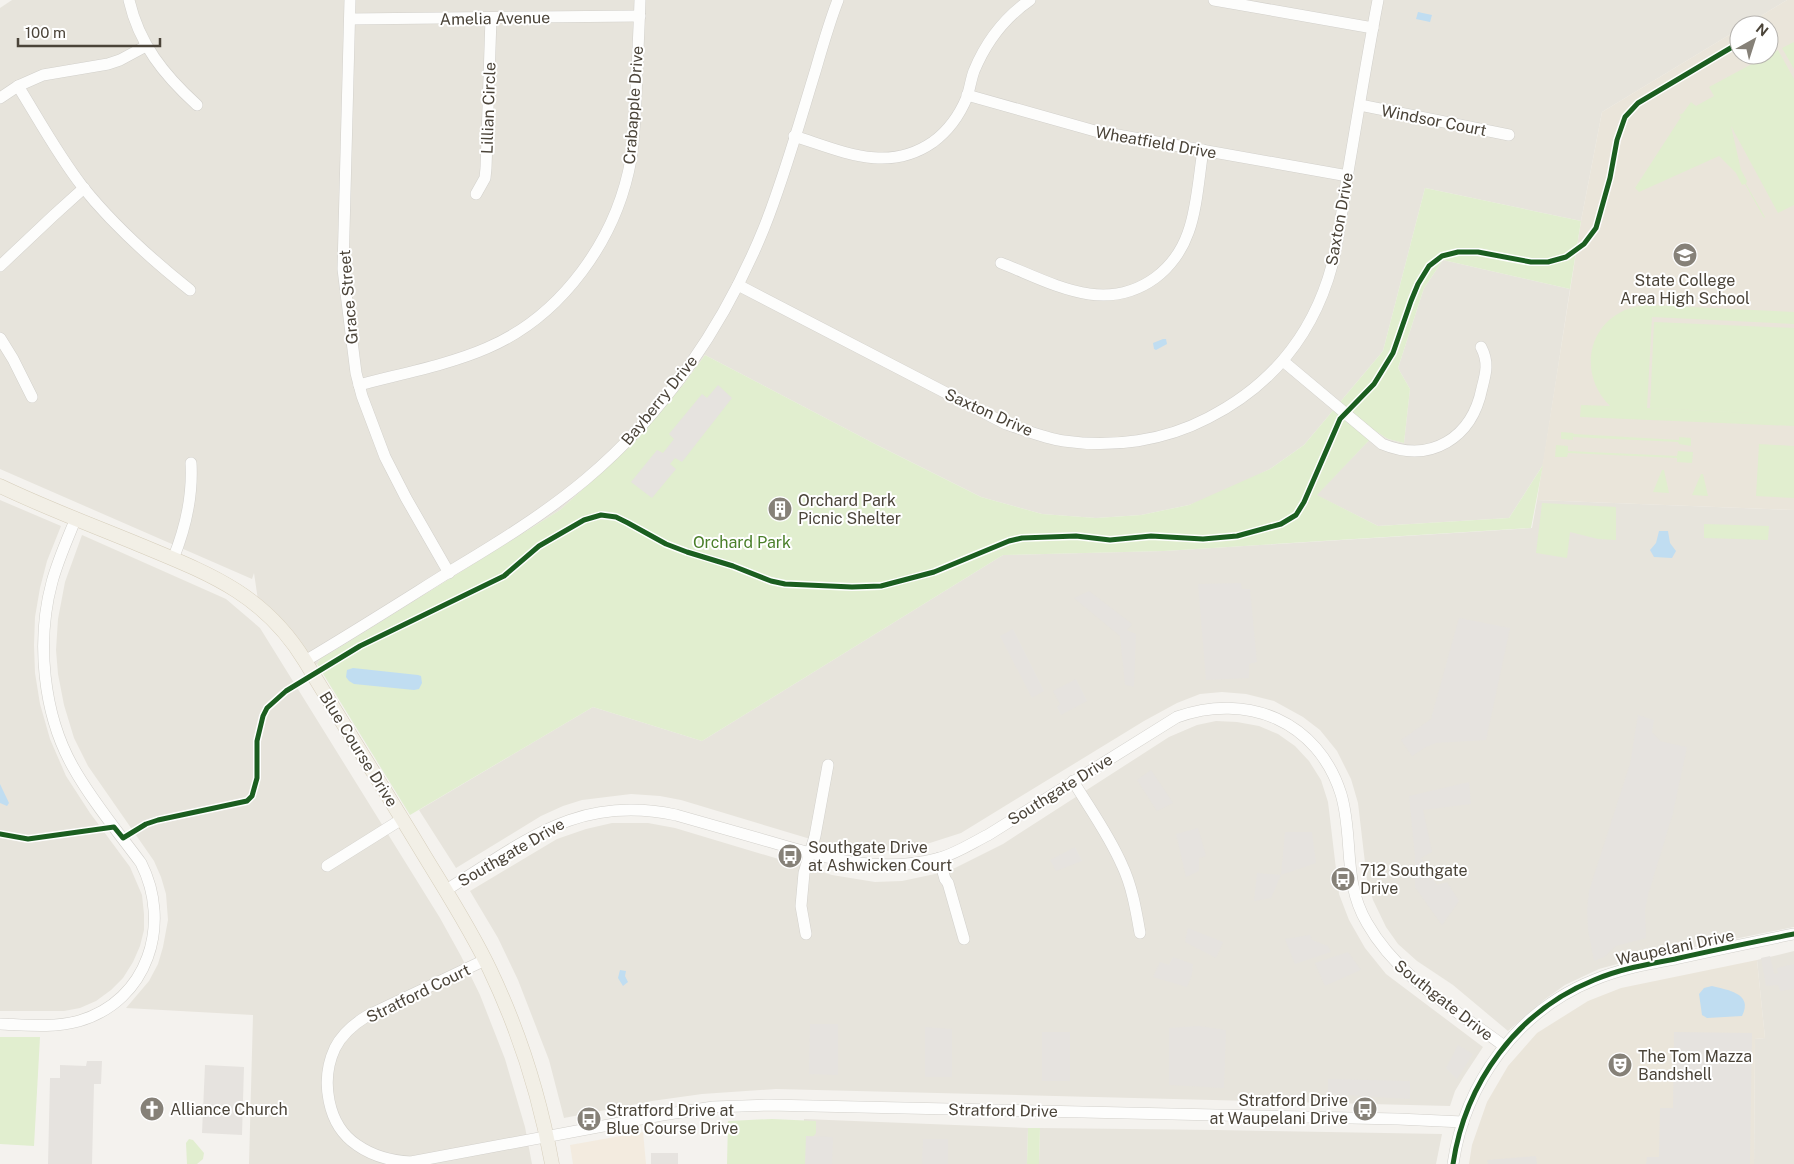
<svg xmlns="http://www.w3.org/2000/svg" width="1794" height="1164" font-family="'Public Sans',sans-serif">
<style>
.residential{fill:#e7e4dc}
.commercial{fill:#f3ebdf}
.education{fill:#eae5da}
.green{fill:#e1eecf}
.parking{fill:#e6e3df}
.water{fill:#c0ddf1}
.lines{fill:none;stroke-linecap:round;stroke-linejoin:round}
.minor-casing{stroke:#d2d0cb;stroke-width:12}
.major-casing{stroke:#d6cebb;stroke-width:15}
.minor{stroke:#fdfdfc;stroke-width:11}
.major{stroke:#f2efe6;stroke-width:14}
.cycleway-casing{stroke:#fff;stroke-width:8}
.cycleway{stroke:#1b5e20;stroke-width:5}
.labels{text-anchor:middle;stroke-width:4;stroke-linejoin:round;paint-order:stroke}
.street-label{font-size:16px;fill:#4b4439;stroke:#fff}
.poi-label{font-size:16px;fill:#4b4439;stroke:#fff;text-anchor:start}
.park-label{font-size:16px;fill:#4a7f2a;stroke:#fff}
</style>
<rect width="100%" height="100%" fill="#f4f2ee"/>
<!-- residential -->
<g class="residential">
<path d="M12 0H1787L1746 25H1739V29L1602 112 1581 221 1425 188 1383 351 1304 445 1270 469 1223 492 1189 505 1141 515 1096 518 1042 514 981 497 877 445 705 355 683 385 627 449 560 510 332 652 321 658 317 664 310 668 259 607 254 573 252 579 0 469V8Z"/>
<path d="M1443 260 1570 289 1543 465 1509 518 1378 526 1316 495 1377 432 1388 439 1404 443 1410 389 1398 368 1424 288Z"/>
<path d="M0 500 61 526 47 561 40 588 35 617 34 645 35 673 40 704 50 739 66 776 90 813 130 867 142 895 144 914V930L140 946 133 962 123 978 111 990 96 1001 80 1008 64 1011H0Z"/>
<path d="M1537 500 1794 510V927L1636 959 1599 969 1565 985 1544 1000 1508 1031 1453 985 1417 961 1398 944 1386 927 1373 900 1367 880 1358 803 1351 779 1337 751 1320 730 1303 717 1274 701 1246 694 1222 692 1200 694 1177 703 1144 721 961 833 908 850 885 851 855 849 827 844 681 800 660 796 631 794 582 800 563 806 541 816 456 868 419 810 593 707 702 741 1003 555 1164 551 1532 528Z"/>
<path d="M82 535 226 599 260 628 440 918 461 956 480 995 505 1059 525 1127 532 1164H249L253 1015 126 1008 149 981 158 964 163 947 168 920 166 894 161 877 154 861 88 766 74 738 64 705 58 674 56 650 58 619 65 582Z"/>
<path d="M1216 721 1237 722 1259 726 1278 734 1295 746 1309 761 1321 780 1328 802 1339 894 1349 920 1365 948 1386 974 1483 1047 1464 1076 1455 1091 1450 1106 776 1089 702 1094 652 1101 564 1118 549 1060 518 980 498 938 470 891 557 839 586 829 612 823H648L675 828 832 875 875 882 902 881 935 874 955 868 1003 844 1169 737 1197 725Z"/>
<path d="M1794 951V1164H1754L1755 1039 1765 1038 1757 960Z"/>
<path d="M804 1119 1028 1128 1027 1164H804Z"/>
<path d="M1040 1128 1216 1130 1442 1134 1436 1164H1039Z"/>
</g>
<!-- commercial -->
<path class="commercial" d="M643 1132 646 1164H573L570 1145Z"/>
<!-- education -->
<g class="education">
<path d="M1787 0H1794V510L1537 500 1581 221 1602 112 1739 29V55H1769V25H1746Z"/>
<path d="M1757 960 1765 1038 1755 1039 1754 1164H1469L1472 1145 1487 1102 1508 1066 1537 1033 1588 1001 1621 988Z"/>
</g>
<!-- green -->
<g class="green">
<path d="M1794 42V69L1782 48Z"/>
<path d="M1778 50 1794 79V205L1778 213 1731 126 1741 170 1747 181 1746 184 1765 217 1764 218 1745 184 1742 185 1736 173 1719 156 1639 192 1635 188 1681 117 1679 115 1683 113 1691 102 1696 106 1714 96 1709 87Z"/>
<path d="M1425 188 1581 221 1570 289 1443 260 1424 288 1398 368 1410 389 1404 443 1388 439 1377 432 1317 495 1378 526 1509 518 1543 465 1531 528 1164 551 1003 555 702 741 593 707 410 815 317 664 321 658 332 652 560 510 627 449 683 385 705 355 877 445 981 497 1042 514 1096 518 1141 515 1189 505 1270 469 1304 445 1383 351Z"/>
<path d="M1649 305 1794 312V324L1652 317 1647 408 1792 415 1650 408 1654 322 1794 328V426L1580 417 1581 405 1610 406C1572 368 1593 307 1649 305Z"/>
<path d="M1561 432 1573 433 1574 434 1679 440V437L1691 438V446L1679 444 1678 442 1573 437V440L1561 439Z"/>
<path d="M1759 444 1794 446V498L1756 496Z"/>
<path d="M1556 445 1568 446V451L1677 456 1678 451 1693 452 1692 463 1677 462V458L1568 453 1567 457H1555Z"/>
<path d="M1662 470H1664L1669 493 1653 492Z"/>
<path d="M1701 474H1703L1708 496 1692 495Z"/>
<path d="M1542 503 1616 507V540L1598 539 1570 532 1567 558 1536 553Z"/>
<path d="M1704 524 1769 526 1768 540 1704 538Z"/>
<path d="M0 1037H40L34 1146 0 1144Z"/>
<path d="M772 1119 816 1121V1133L813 1137 806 1164H727L728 1121Z"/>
<path d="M1028 1128H1040L1039 1164H1027Z"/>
<path d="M189 1139 193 1140 204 1153 203 1159 197 1164H187L186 1143Z"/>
</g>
<!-- parking -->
<g class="parking">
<path d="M718 385 732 398 682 462 675 458 670 464 676 469 652 498 631 482 657 450 663 453 674 439 669 434 702 394 707 398Z"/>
<path d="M1241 583 1242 589H1250L1257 662 1249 664V678L1206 680 1198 584Z"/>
<path d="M1089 591 1132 624 1127 630 1136 634 1134 687 1125 685 1120 636 1074 598Z"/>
<path d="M1459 618 1510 628 1486 740 1436 743 1426 747 1412 756 1401 740 1431 719Z"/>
<path d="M1013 629 1044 691 1032 698 1000 636Z"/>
<path d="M1076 679 1087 701 1061 715 1057 707 1060 704 1053 691Z"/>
<path d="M1638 715 1654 720 1652 732 1660 741 1687 747 1673 813 1648 895 1645 910 1646 938 1616 946 1604 957 1594 961 1588 929 1587 909 1589 891 1630 764Z"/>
<path d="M1151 770 1173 803 1157 811 1137 780Z"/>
<path d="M1469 782 1471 804 1423 810 1432 852 1421 858 1437 885 1447 882 1459 901 1442 925 1415 887V857L1409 796Z"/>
<path d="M1198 828 1206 856 1199 858V871L1186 877 1176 834Z"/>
<path d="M1285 832H1312L1316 863 1281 875 1271 898 1254 901 1257 873 1281 875Z"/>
<path d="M1075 847 1082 861 1056 871 1050 860Z"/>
<path d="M1188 928 1223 942 1216 958 1185 942Z"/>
<path d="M1310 935 1312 940 1328 946 1331 952 1295 964 1285 939Z"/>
<path d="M1348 952 1361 970 1325 986 1315 963Z"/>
<path d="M1770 956 1774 973 1775 974 1778 973 1777 968 1794 964V989L1780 991 1778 985 1766 986 1761 958Z"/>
<path d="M1173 957 1193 964 1192 974 1187 987 1153 977 1160 962 1169 965Z"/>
<path d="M810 1024H838V1075L809 1074Z"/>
<path d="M1199 1026 1226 1030 1224 1088 1169 1085V1028Z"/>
<path d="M925 1027 952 1029V1077H925Z"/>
<rect x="1042" y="1032" width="28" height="49"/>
<path d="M1674 1032 1752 1033 1750 1164H1646L1647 1157H1659L1660 1108H1673Z"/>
<path d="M1458 1045 1473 1054 1457 1079 1446 1068Z"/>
<path d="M87 1061H102L101 1084H94L92 1164H48L50 1078H60V1065L86 1066Z"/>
<path d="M205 1065 244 1067 242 1135 202 1133Z"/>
<path d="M1328 1079 1410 1081V1099L1328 1094Z"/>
<path d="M806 1136 833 1137 832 1164H805Z"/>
<path d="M923 1139H948V1164H922Z"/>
<rect x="651" y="1153" width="27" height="11"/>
<path d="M1536 1156 1537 1164H1488L1487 1160Z"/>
</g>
<!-- water -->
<g class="water">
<path d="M1418 12 1432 15 1430 22 1416 19Z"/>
<path d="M1163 339H1166L1167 344 1156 350 1154 349 1153 343Z"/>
<path d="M1659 531H1668L1670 543 1676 551 1672 558 1654 557 1650 550 1656 543Z"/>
<path d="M353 668 418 675 421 676 422 683 419 689 414 690 354 684 349 681 346 677 347 670Z"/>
<path d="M0 784 9 803 7 806 0 803Z"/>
<path d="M620 970 626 971 625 976 628 982 623 986 618 978Z"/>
<path d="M1712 986C1727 990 1754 993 1742 1016L1707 1018 1702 1015 1699 994 1704 988Z"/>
</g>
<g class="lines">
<defs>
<g id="minor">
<path d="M129 0C139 44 164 75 197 105"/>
<path d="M350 0 343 269 356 373 362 396 385 457 406 498 449 573"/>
<path d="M1214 0 1373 28"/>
<path d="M350 19 640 16"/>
<path d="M18 86C39 120 58 155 82 186 113 225 151 259 190 290"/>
<path d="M967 95 1095 131 1348 176"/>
<path d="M0 98 18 86 43 75 108 64 120 60 146 46"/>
<path d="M1360 105 1509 135"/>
<path d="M794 136C842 151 887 174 933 142 948 131 960 114 967 97 970 88 971 79 974 71 986 42 1004 18 1030 0"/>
<path d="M476 194 485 178 486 168 491 18"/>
<path d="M1001 263C1052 283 1104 315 1155 278 1170 267 1182 250 1188 233 1197 210 1199 175 1203 150"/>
<path d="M0 266 53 216 84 188"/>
<path d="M738 285 1006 424C1025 430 1044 438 1064 441 1113 448 1164 441 1208 418 1267 388 1307 343 1328 279 1339 245 1342 207 1348 172 1358 114 1367 57 1378 0"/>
<path d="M0 338 13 359 32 397"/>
<path d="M1283 361 1382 444C1431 464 1472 438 1482 388 1486 373 1489 362 1481 347"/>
<path d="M359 385C400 374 448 365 487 348 562 316 617 239 631 159 634 139 635 119 636 99 637 66 639 33 640 0"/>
<path d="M173 559C186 527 193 497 191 463"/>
<path d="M305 661C354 632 401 602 449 572 496 544 543 515 585 480 665 413 725 324 764 228 784 178 799 124 815 72 822 48 829 23 838 0"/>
<path d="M1073 781C1090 809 1109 835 1122 865 1132 886 1136 910 1140 933"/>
<path d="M939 858 945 879 948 883 964 939"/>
<path d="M327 866 402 819"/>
<path d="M446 890C525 842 577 794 676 815 707 824 739 833 771 842 828 859 880 874 940 858 957 853 972 843 988 835L1177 717C1247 692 1318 721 1341 794 1354 837 1342 881 1367 923 1398 978 1455 1009 1504 1046"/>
<path d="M806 934 801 906 804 873 815 836 828 765"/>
<path d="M485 960 367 1016C354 1024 342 1034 335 1048 320 1080 327 1125 357 1145 374 1157 391 1161 411 1162L662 1115 713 1107 768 1105 1398 1119 1463 1122"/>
<path d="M0 1024C26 1025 54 1028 79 1021 148 1001 172 924 141 863 118 832 92 801 73 767 43 714 36 641 52 582 58 560 67 540 76 518"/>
<path d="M1453 1164C1465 1083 1517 1011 1594 980 1620 969 1648 964 1675 959 1715 950 1754 942 1794 934"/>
</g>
<path id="major" d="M0 486C46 508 94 526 140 545 210 574 264 594 305 661 344 726 385 790 424 855 447 893 471 930 490 970 519 1031 540 1097 552 1164"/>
</defs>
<!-- minor casing -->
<use href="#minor" class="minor-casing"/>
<!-- major casing -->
<use href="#major" class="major-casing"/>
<!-- minor -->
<use href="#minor" class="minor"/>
<!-- major -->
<use href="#major" class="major"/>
<defs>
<g id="cycleway">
<path d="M0 834 28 839 114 827 123 838 146 824 158 820 247 801 252 796 257 778V741L263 716 267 708 286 691 360 646 504 576 539 546 584 520 601 515 616 517 628 523 666 544 687 552 733 566 771 581 785 584 852 587 881 586 934 572 1009 541 1022 538 1076 536 1110 540 1151 536 1203 539 1237 536 1281 524 1296 515 1304 502 1340 419 1374 384 1393 353 1411 301 1418 284 1429 266 1442 256 1458 252H1478L1531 262H1548L1566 257 1584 244 1596 228 1610 178 1617 140 1625 117 1638 103 1739 43"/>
<path d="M1453 1164C1465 1083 1517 1011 1594 980 1620 969 1648 964 1675 959 1715 950 1754 942 1794 934"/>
</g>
</defs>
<!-- cycleway casing -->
<use href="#cycleway" class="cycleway-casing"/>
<!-- cycleway -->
<use href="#cycleway" class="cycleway"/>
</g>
<!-- icons -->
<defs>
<symbol id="school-disc" viewBox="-11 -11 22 22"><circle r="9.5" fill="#868178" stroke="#fff"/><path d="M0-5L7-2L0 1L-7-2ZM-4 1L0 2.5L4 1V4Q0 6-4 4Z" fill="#fff"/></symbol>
<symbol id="building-disc" viewBox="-11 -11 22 22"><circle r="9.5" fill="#868178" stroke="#fff"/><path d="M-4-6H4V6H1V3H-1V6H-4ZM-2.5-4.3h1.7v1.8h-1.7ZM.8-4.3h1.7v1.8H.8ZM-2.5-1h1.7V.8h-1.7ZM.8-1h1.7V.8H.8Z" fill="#fff"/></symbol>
<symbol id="bus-disc" viewBox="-11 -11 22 22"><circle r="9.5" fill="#868178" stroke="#fff"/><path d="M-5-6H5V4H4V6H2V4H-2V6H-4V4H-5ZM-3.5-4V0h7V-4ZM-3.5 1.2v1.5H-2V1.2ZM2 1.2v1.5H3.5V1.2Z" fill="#fff"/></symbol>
<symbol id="theatre-disc" viewBox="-11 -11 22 22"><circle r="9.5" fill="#868178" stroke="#fff"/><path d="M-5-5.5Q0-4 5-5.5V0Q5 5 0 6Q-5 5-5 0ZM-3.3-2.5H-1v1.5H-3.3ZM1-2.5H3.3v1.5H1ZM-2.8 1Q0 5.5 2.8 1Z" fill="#fff"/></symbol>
<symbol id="church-disc" viewBox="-11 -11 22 22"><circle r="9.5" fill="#868178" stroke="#fff"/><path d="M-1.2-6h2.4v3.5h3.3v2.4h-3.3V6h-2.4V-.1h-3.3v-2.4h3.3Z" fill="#fff"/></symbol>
</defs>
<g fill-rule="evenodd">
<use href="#school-disc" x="1671" y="241" width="28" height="28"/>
<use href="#building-disc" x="766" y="495" width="28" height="28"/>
<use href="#bus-disc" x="776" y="842" width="28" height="28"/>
<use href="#bus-disc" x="1329" y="865" width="28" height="28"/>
<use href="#theatre-disc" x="1606" y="1051" width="28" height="28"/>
<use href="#church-disc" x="138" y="1095" width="28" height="28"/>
<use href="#bus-disc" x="1351" y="1095" width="28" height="28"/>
<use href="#bus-disc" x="575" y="1105" width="28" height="28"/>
</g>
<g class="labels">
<!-- street labels -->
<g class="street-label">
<text transform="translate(495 18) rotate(-1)" y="6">Amelia Avenue</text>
<text transform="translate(633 105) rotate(-86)" y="6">Crabapple Drive</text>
<text transform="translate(488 108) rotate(-88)" y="6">Lillian Circle</text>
<text transform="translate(1434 120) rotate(11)" y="6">Windsor Court</text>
<text transform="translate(1156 142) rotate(10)" y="6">Wheatfield Drive</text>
<text transform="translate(1339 219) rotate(-80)" y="6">Saxton Drive</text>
<text transform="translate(348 297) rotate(-95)" y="6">Grace Street</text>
<text transform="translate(659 400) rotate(-51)" y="6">Bayberry Drive</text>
<text transform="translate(989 412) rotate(24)" y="6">Saxton Drive</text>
<text transform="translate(359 749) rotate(58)" y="6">Blue Course Drive</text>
<text transform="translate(1060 789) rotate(-32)" y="6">Southgate Drive</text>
<text transform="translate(511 852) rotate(-30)" y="6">Southgate Drive</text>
<text transform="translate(1675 947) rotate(-12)" y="6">Waupelani Drive</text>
<text transform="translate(418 993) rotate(-26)" y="6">Stratford Court</text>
<text transform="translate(1444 1000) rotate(38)" y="6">Southgate Drive</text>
<text transform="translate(1003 1110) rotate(1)" y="6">Stratford Drive</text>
</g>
<!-- poi labels -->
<g class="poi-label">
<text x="1685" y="286" text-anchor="middle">State College<tspan x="1685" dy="18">Area High School</tspan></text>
<text x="798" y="506">Orchard Park<tspan x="798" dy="18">Picnic Shelter</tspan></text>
<text x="808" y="853">Southgate Drive<tspan x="808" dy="18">at Ashwicken Court</tspan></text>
<text x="1360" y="876">712 Southgate<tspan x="1360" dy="18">Drive</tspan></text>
<text x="1638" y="1062">The Tom Mazza<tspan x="1638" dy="18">Bandshell</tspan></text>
<text x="1348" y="1106" text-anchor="end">Stratford Drive<tspan x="1348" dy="18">at Waupelani Drive</tspan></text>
<text x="170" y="1115">Alliance Church</text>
<text x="606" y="1116">Stratford Drive at<tspan x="606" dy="18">Blue Course Drive</tspan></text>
</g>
<!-- park labels -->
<g class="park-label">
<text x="742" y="548">Orchard Park</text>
</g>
</g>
<!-- north arrow -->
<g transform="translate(1754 40) rotate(39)"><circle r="24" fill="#ffffff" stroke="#b7b4b0"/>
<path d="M0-4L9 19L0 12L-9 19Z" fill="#868178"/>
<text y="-8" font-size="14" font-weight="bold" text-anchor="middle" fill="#4b4439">N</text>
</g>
<!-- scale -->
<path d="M18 38v8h142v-8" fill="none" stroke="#4b4439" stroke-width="2.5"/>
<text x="25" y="38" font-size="15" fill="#4b4439" stroke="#ffffff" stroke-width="4" paint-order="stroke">100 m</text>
</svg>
